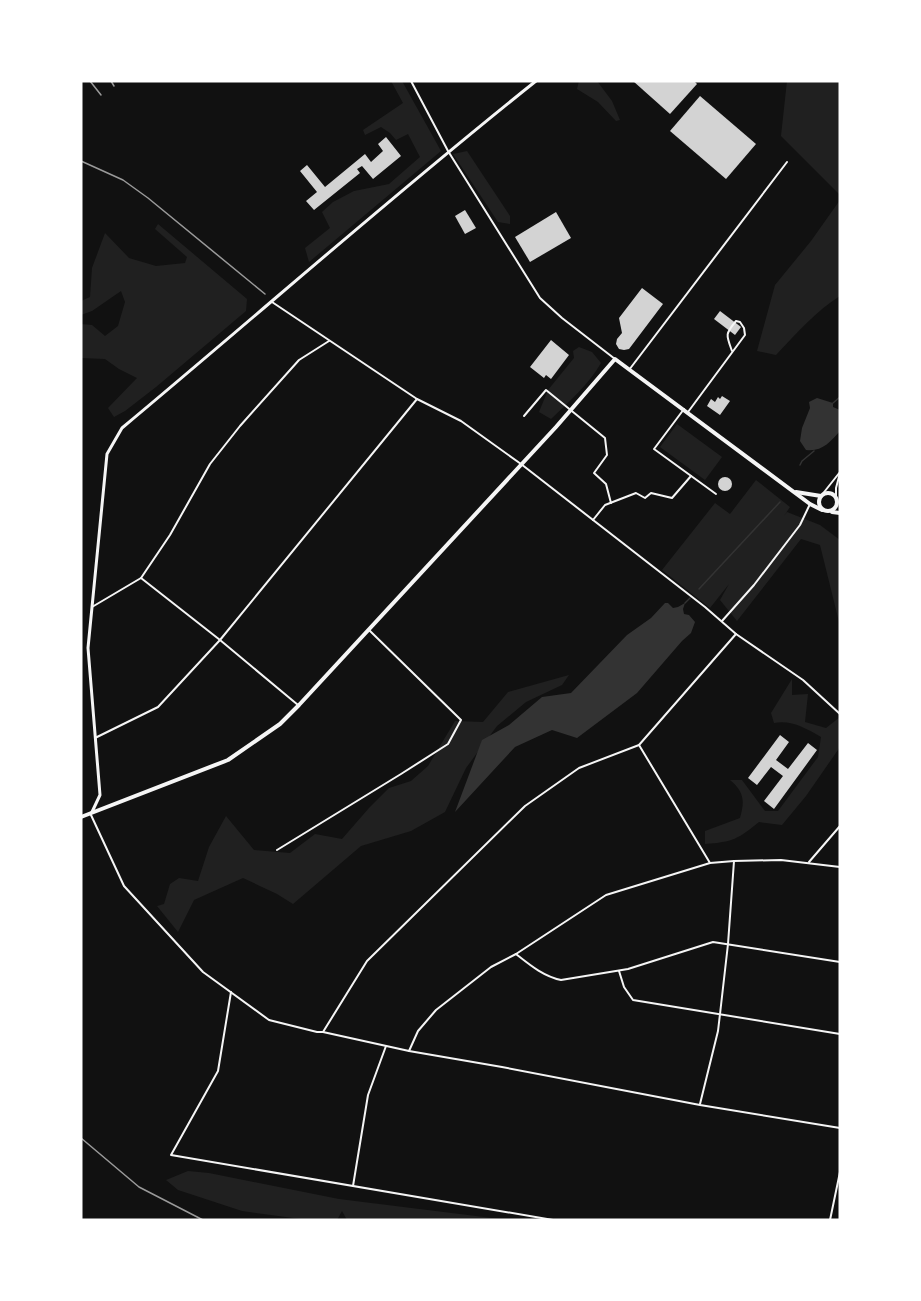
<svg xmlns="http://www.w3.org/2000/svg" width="921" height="1301" font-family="Overpass,sans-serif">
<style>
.green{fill:#202020}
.water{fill:#333}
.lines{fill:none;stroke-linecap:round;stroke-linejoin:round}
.stream{stroke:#333;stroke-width:1.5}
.building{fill:#d3d3d3}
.minor{stroke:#f5f5f5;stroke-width:2}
.tertiary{stroke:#f5f5f5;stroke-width:3}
.secondary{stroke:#f5f5f5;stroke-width:4}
.rail{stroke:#9a9a9a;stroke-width:1.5}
</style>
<rect width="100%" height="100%" fill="#111"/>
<!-- green -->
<g class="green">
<path d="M391 81H402L441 151 309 262 305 248 330 228 322 212 333 202 354 191 389 184 420 157 408 134 396 140 390 133 381 127 365 135 363 130 403 103Z"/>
<path d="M579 81H597L612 101 620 120 616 121 598 102 577 89Z"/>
<path d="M787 81H840V195L781 136Z"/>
<path d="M467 151 510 216V224L498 222 453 154Z"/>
<path d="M840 200V296C816 311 796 334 776 355L757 351 775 285 811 241Z"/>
<path d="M158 224 247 299 246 311 156 387 125 411 114 417 108 408 137 378 119 369 105 359 81 358V324L92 325 105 336 118 326 125 302 121 291 92 311 81 315V301L90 297 92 268 105 233 129 258 156 266 185 263 187 257 155 229Z"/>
<path d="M579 347 592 352 601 363C589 384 569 402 551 419L539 412 548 390 574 358 573 351Z"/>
<path d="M677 424 722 457 705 480 660 447Z"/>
<path d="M756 480 790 507 784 516 787 512 820 525 840 540V626L820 545 801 539 737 621 720 600 729 584 710 608 662 570 715 503 730 514Z"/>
<path d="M569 675 562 685 526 702 497 726 466 768 445 812 411 831 361 846 293 904 277 894 243 878 194 900 178 932 157 906 164 904 170 884 179 878 198 881 209 847 226 816 254 850 290 853 315 834 342 839 369 808 389 788 411 781 428 766 455 721 483 722 508 692Z"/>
<path d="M792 679V695L808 694 805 722 826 728 840 717V747L806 796 782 825 759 822C738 839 733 842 705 844V831L740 818C745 800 744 792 730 780H742L765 811H778L818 757 821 737C805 728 792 720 774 723L771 713Z"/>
<path d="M188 1171 209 1173 339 1199 508 1220H347L342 1211 337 1220H308L242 1211 178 1190 166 1180Z"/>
</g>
<!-- water -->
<g class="water">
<path d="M817 398 833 403V407L840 410V431C830 442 822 452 806 450L800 441 802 428 810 408 809 402Z"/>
<path d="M665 603H668L673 608 678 607 685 603 683 609 684 614 689 615 695 622 691 633 682 641 637 693 577 738 552 730 515 747 455 812 482 740 509 725 542 697 571 693 627 635 651 618Z"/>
</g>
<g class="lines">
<!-- stream -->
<g class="stream">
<path d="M833 403 840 397"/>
<path d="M800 465 802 461 814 451"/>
<path d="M699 589 780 502"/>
<path d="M685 603 690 598"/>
</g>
</g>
<!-- building -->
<g class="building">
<path d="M633 81H694L697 84 670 114Z"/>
<path d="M700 96 756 144 726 179 670 131Z"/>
<path d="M386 137 401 156 373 179 362 166 357 169 360 173 314 210 306 201 317 192 300 171 307 165 325 187 365 154 371 162 383 151 378 144Z"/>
<path d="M465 210 476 228 465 234 455 216Z"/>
<path d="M556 212 571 238 530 262 515 237Z"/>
<path d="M642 288 663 304 629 349 624 350 619 349 616 344 617 339 622 333 619 318Z"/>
<path d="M720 311 741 327 735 335 714 319Z"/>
<path d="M551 340 569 355 551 379 546 375 544 378 530 367Z"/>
<path d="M722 396 730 401 720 415 707 406 711 399 715 402 718 397 720 399Z"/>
<circle cx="725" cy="484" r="7"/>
<path d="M780 735 789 742 776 760 788 769 808 743 817 750 774 809 764 801 783 776 771 767 757 785 748 778Z"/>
</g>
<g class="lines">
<!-- minor -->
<g class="minor">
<path d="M411 81 448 151 540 298 562 318 615 359"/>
<path d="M272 302 417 399 461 421 521 464 705 607 736 634 803 680 840 714"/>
<path d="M629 370 787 162"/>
<path d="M684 409 654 449 716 494"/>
<path d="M688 412 745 335 744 328 740 322 736 321C725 334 726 335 732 351"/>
<path d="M524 416 546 390 605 438 607 455 594 473 606 484 611 503"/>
<path d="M821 496 840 472"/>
<path d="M836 496V488L840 473"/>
<path d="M593 520 605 505 636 493 645 498 651 493 672 498 691 476"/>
<path d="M141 578 220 640 298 705"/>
<path d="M92 607 141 578 170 535 210 464 240 426 299 360 329 341"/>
<path d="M722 621 754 585 800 525 810 504"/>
<path d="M95 738 158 707 220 640 417 399"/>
<path d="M639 745 710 863"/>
<path d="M91 815 124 886 203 972 269 1020 317 1032H323L409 1051 502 1067 700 1105 840 1128"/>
<path d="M277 850 401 774 448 744 461 720 369 630"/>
<path d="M809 862 840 826"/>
<path d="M516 954C530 965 543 976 561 980L628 969 713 942 840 962"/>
<path d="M619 971 624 987 633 1000 840 1034"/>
<path d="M231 992 218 1071 171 1155 553 1220"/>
<path d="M323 1032 367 961 525 806 579 768 639 745 736 634"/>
<path d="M409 1051 418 1031 436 1010 491 967 516 954 606 895 710 863 734 861 781 860 840 867"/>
<path d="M700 1104 718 1031 720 1014 728 944 734 861"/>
<path d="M353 1186 368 1095 386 1046"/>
<path d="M830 1220 840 1172"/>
</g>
<!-- tertiary -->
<path class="tertiary" d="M92 812 100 795 88 648 107 454 122 428C260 313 395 193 536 81"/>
<!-- secondary -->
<g class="secondary">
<path d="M796 492 821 496"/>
<circle cx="828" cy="502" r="9"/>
<path d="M832 512 840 513"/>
<path d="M81 817 228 760 280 724 299 705 556 427 615 359 810 504 822 510"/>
</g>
<!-- rail -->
<g class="rail">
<path d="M90 81 101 95"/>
<path d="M111 81 114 86"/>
<path d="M81 161 123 180 148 198 265 294"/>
<path d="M81 1138 139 1187 203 1220"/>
</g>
</g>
<!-- border -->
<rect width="921" height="1301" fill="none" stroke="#ffffff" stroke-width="165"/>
</svg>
